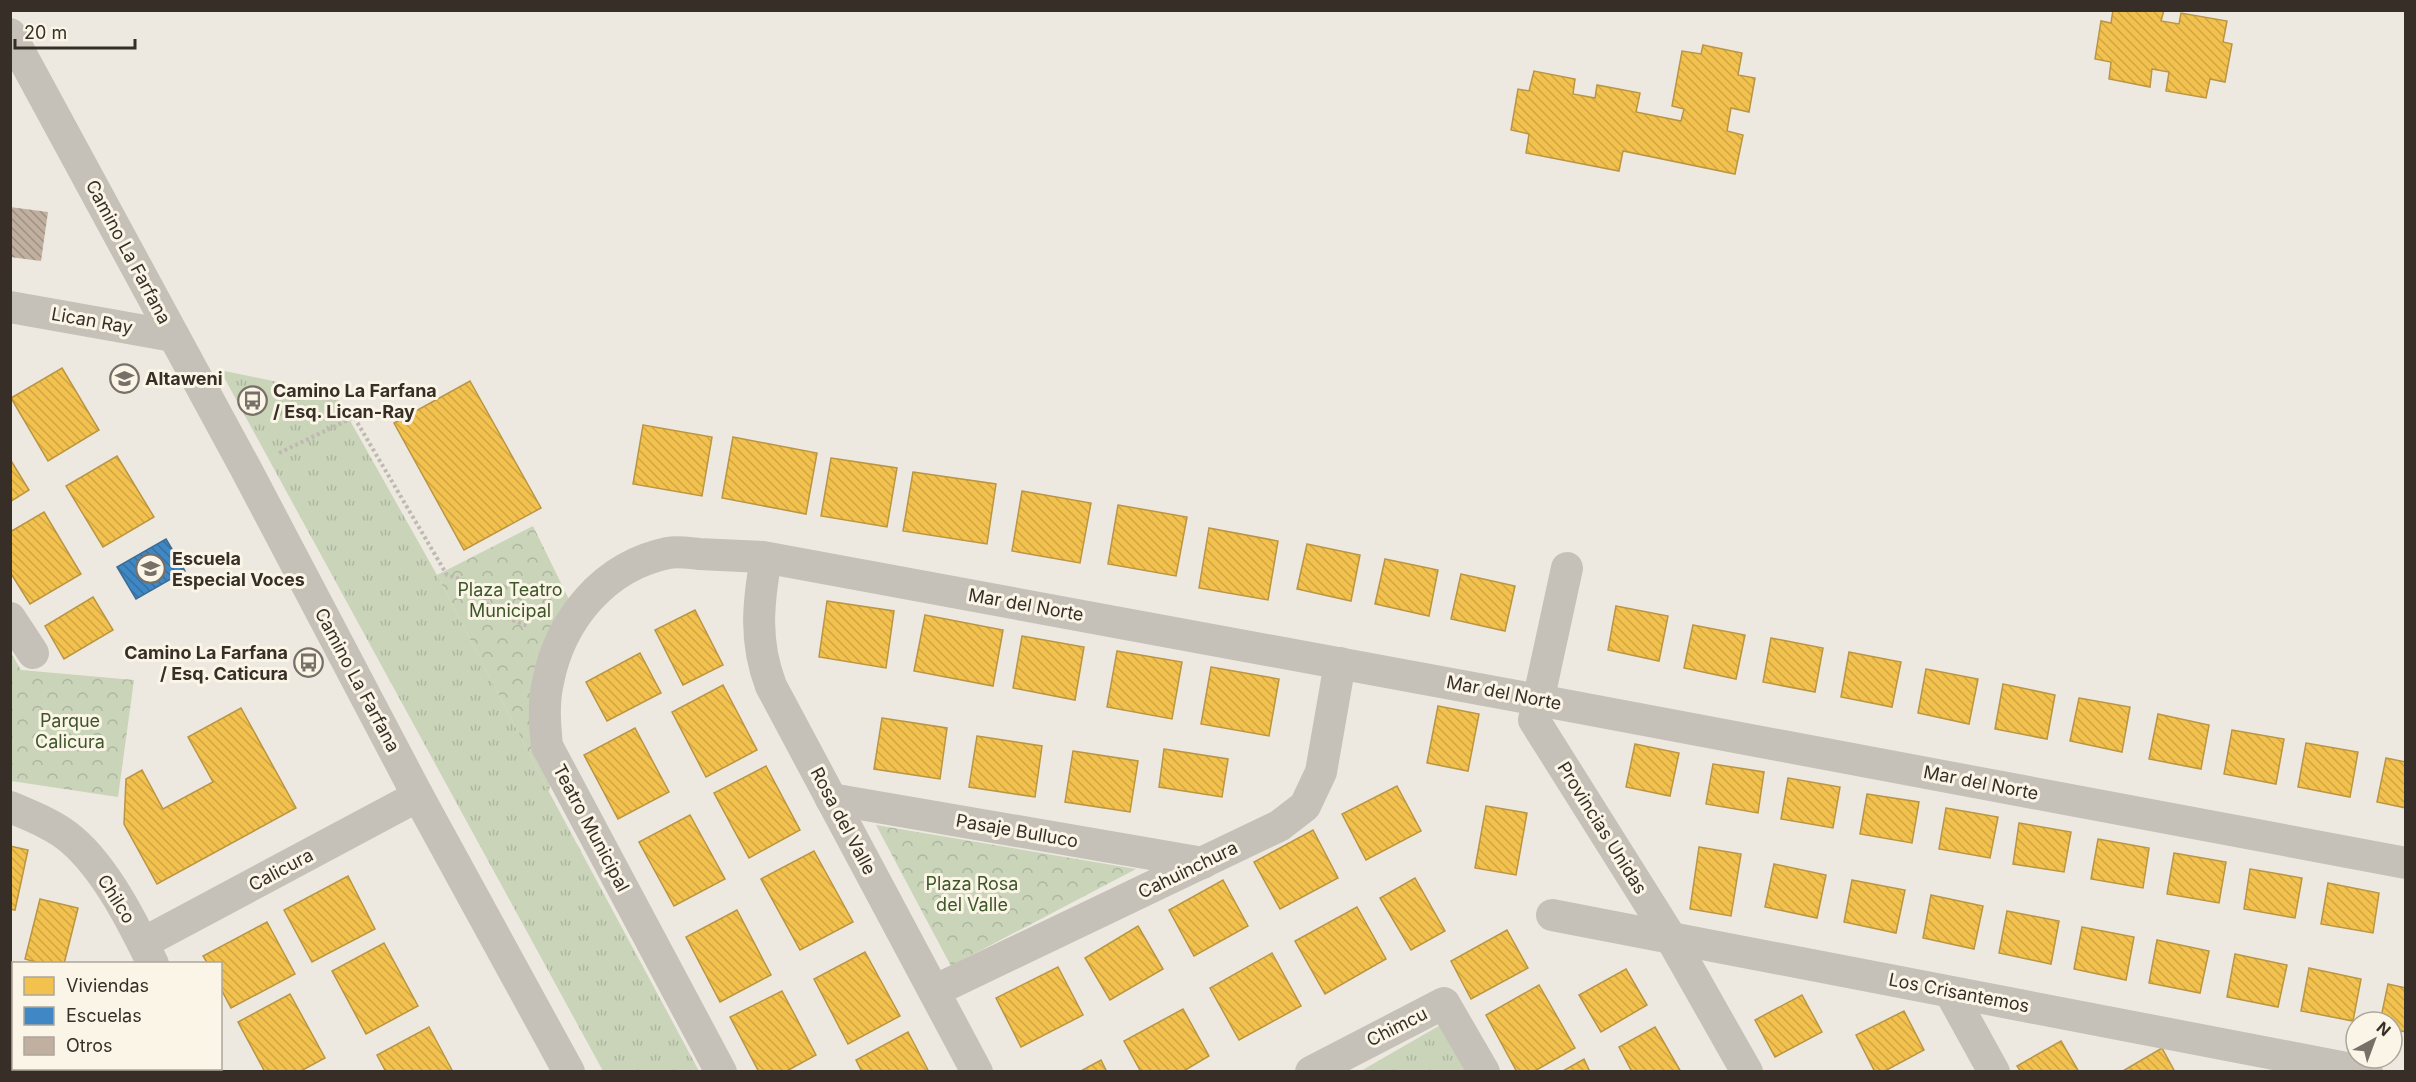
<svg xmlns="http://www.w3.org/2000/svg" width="2416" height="1082" font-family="Inter,sans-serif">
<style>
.grass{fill:url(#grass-tufts)}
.park{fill:url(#park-crowns)}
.homes{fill:url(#homes-back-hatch);stroke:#ba9542;stroke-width:1.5}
.schools{fill:url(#schools-back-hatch);stroke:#3d6d96;stroke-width:1.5}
.building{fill:url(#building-back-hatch)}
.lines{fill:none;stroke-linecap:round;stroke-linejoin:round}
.path{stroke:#beb9b1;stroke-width:4;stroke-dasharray:3 3;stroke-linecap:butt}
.minor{stroke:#c6c1b8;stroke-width:32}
.labels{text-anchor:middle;stroke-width:6;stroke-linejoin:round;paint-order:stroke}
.street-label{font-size:18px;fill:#372f27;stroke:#faf5e6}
.poi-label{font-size:18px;font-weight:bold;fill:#372f27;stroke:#faf5e6;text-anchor:start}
.park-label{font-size:18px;fill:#3d5629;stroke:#faf5e6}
</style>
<defs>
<pattern id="grass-tufts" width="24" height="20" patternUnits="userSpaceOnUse" patternTransform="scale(1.5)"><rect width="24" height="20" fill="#c9d4b9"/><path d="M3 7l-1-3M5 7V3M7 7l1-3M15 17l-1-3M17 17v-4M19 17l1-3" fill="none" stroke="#adb69f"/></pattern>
<pattern id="park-crowns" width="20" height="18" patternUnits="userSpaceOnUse" patternTransform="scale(1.5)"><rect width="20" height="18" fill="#c9d4b9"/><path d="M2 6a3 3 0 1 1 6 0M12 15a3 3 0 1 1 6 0" fill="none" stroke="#adb69f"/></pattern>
<pattern id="homes-back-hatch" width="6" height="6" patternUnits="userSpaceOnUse" patternTransform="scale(1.5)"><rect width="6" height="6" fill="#f2c14e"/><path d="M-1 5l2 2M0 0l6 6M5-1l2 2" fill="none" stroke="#d0a644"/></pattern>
<pattern id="schools-back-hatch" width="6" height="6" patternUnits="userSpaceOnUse" patternTransform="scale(1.5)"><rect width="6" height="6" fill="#3f88c5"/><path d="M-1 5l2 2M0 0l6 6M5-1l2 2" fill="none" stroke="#3670a0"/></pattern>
<pattern id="building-back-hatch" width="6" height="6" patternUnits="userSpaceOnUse" patternTransform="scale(1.5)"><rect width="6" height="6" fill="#c1b0a0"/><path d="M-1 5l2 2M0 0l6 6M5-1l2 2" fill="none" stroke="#9e9082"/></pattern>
</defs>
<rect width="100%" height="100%" fill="#ede9e0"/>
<!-- grass -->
<g class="grass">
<path d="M220 370 335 394 437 575 549 792 699 1071H603Z"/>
<path d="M1444 1023 1472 1072H1359Z"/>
</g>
<!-- park -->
<g class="park">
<path d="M533 526 581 624 556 692 552 772 549 792 437 575Z"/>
<path d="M11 653 21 670 134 680 118 797 11 781Z"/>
<path d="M876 825 1136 869 951 966Z"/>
</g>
<!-- homes -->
<g class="homes">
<path d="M2113 10H2164L2161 21 2179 24 2181 13 2227 21 2223 42 2232 44 2225 82 2210 79 2206 98 2166 91 2169 72 2152 69 2150 87 2109 79 2111 62 2095 59 2101 21 2111 23Z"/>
<path d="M1703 45 1742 53 1738 75 1755 78 1749 112 1731 108 1727 131 1743 135 1735 174 1623 151 1619 171 1526 153 1529 134 1511 130 1518 89 1529 91 1534 71 1575 79 1573 94 1595 98 1597 85 1640 93 1636 112 1681 121 1684 109 1672 106 1682 51 1701 54Z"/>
<path d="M62 368 99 430 48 461 11 398Z"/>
<path d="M470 381 541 508 464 550 394 423Z"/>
<path d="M643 425 712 437 702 496 633 484Z"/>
<path d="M733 437 817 453 806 514 722 498Z"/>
<path d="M117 456 154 517 103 547 66 486Z"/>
<path d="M831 458 897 468 887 527 821 516Z"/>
<path d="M10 459 29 490 10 502Z"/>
<path d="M913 472 996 484 987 544 903 531Z"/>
<path d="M1022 491 1091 503 1080 563 1012 551Z"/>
<path d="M1118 505 1187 517 1176 576 1108 564Z"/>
<path d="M44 512 81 574 30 604 10 572V532Z"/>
<path d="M1209 528 1278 541 1268 600 1199 588Z"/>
<path d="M1307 544 1360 555 1351 601 1297 589Z"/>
<path d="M1385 559 1438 570 1429 616 1375 604Z"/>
<path d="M1461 574 1515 586 1505 631 1451 619Z"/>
<path d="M93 597 113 630 64 659 45 626Z"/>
<path d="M827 601 894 611 886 668 819 657Z"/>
<path d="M1616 606 1668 616 1659 661 1608 650Z"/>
<path d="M695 610 723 665 683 685 655 630Z"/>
<path d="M925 615 1003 630 993 686 914 671Z"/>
<path d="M1693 625 1745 635 1736 679 1684 668Z"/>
<path d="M1022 636 1084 647 1075 700 1013 688Z"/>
<path d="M1771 638 1823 648 1815 692 1763 682Z"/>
<path d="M1117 651 1182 662 1172 719 1107 707Z"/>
<path d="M1849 652 1901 662 1892 707 1841 697Z"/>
<path d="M640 653 661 693 607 721 586 682Z"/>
<path d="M1211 667 1279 679 1269 736 1201 724Z"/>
<path d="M1926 669 1978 679 1969 724 1918 713Z"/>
<path d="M2003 684 2055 695 2047 739 1995 729Z"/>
<path d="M723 685 757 750 706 777 672 712Z"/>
<path d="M2079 698 2130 707 2122 752 2070 741Z"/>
<path d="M1438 706 1479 714 1468 771 1427 763Z"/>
<path d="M241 708 296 808 157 884 124 824 126 779 142 770 163 809 213 782 188 737Z"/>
<path d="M2158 714 2209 725 2201 769 2149 759Z"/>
<path d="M882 718 947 728 940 779 874 769Z"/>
<path d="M635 728 669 792 618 819 584 755Z"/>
<path d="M2232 730 2284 739 2276 784 2224 774Z"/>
<path d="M977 736 1042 746 1035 797 969 787Z"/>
<path d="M2306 743 2358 752 2350 797 2298 787Z"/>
<path d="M1635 744 1679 753 1670 796 1626 787Z"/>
<path d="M1164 749 1228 759 1222 797 1159 787Z"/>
<path d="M1073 751 1138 761 1130 812 1065 802Z"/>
<path d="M2386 758 2406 762V808L2377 802Z"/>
<path d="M1713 764 1764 772 1758 813 1706 804Z"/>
<path d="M766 766 800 830 749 858 714 793Z"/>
<path d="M1788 778 1840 787 1833 828 1781 819Z"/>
<path d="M1397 786 1421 831 1366 860 1342 814Z"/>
<path d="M1867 794 1919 802 1912 843 1860 834Z"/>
<path d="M1486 806 1527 813 1516 875 1475 868Z"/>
<path d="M1946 808 1998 817 1990 858 1939 849Z"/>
<path d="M690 815 725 879 674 906 639 842Z"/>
<path d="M2019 823 2071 832 2064 872 2013 864Z"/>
<path d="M1313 830 1338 878 1280 909 1254 862Z"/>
<path d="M2098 839 2149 848 2143 888 2091 879Z"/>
<path d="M10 846 28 850 15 910 10 909Z"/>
<path d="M1699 847 1741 854 1731 916 1690 909Z"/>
<path d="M814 851 853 922 800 950 761 879Z"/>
<path d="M2174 853 2226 862 2219 903 2167 894Z"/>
<path d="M1774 864 1826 875 1817 918 1765 907Z"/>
<path d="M2250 869 2302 878 2295 918 2244 909Z"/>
<path d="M348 876 375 929 312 962 284 910Z"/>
<path d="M1415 878 1445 931 1411 950 1380 898Z"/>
<path d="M1223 880 1248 926 1194 956 1169 910Z"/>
<path d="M1852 880 1905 890 1896 933 1844 922Z"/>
<path d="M2328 883 2379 893 2373 933 2321 924Z"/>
<path d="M1931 895 1983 906 1974 949 1923 938Z"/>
<path d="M40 899 78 908 64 964H43L25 959Z"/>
<path d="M1357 907 1386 959 1325 994 1295 941Z"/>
<path d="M737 910 771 975 720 1002 686 937Z"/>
<path d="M2007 911 2059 921 2051 964 1999 953Z"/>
<path d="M267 922 295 974 231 1008 220 987V964H208L203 956Z"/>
<path d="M1138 926 1163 969 1110 1000 1085 958Z"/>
<path d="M2082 927 2134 937 2126 980 2074 969Z"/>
<path d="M1507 930 1528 968 1471 999 1451 961Z"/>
<path d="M2157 940 2209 951 2200 993 2149 983Z"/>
<path d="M384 943 418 1006 366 1034 332 971Z"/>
<path d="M865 952 900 1016 848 1044 814 979Z"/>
<path d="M1272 953 1301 1006 1239 1040 1210 988Z"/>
<path d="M2235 954 2287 965 2278 1007 2227 997Z"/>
<path d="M1058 967 1083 1015 1021 1047 996 998Z"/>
<path d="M2309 968 2361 979 2353 1021 2301 1011Z"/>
<path d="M1626 969 1647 1005 1601 1032 1579 995Z"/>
<path d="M2388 984 2406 988V1032L2392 1029V1022H2380Z"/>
<path d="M1539 985 1575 1048 1533 1072H1517L1486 1015Z"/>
<path d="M782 991 816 1055 785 1072H759L730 1017Z"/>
<path d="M290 994 325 1058 299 1072H265L238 1022Z"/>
<path d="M1802 995 1822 1032 1775 1057 1755 1020Z"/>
<path d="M1183 1009 1209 1056 1182 1072H1141L1124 1041Z"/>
<path d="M1904 1011 1924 1050 1883 1072H1875L1856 1035Z"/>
<path d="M429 1027 453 1072H386L377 1055Z"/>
<path d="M1655 1027 1681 1072H1632L1619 1047Z"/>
<path d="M908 1032 929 1072H862L856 1060Z"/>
<path d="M2061 1041 2079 1072H2021L2017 1066Z"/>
<path d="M10 1048 14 1049V1068H73V1072H10Z"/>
<path d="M2162 1048 2175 1072H2121Z"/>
<path d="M1584 1059 1590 1072H1561Z"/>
<path d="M1101 1060 1107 1072H1079Z"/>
</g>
<!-- schools -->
<path class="schools" d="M166 539 185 571 136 599 117 567Z"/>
<!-- building -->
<path class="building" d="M10 207 48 212 41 261 10 257Z"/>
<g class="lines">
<!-- path -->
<path class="path" d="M279 453 354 417 447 575 488 588 486 610 528 626"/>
<!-- minor -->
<g class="minor">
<path d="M10 34 246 469 418 796 569 1072"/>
<path d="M10 307 173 336"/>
<path d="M766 558C758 604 754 641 771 686L977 1072"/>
<path d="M1567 568 1534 720 1671 938 1747 1072"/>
<path d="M10 618 33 653"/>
<path d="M831 799 1203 863"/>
<path d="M10 807C31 816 55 825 72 840 106 869 133 923 153 964"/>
<path d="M1552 915 2367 1072"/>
<path d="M143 943 418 796"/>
<path d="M934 991 1279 826 1305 806 1321 772 1340 663"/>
<path d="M1950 992 1994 1072"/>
<path d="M198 1068 206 1070"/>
<path d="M721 1072 547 746C545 725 543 704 548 682 560 620 604 566 668 553 677 551 689 553 699 554 721 555 742 556 763 557L1538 700 2406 863"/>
<path d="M1311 1072 1444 1003 1484 1072"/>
</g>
</g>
<!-- icons -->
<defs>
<symbol id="school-ring" viewBox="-11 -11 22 22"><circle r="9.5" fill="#faf5e6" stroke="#777068" stroke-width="1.5"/><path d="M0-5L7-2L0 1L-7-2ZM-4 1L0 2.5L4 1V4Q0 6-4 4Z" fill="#777068"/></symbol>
<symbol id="bus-ring" viewBox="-11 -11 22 22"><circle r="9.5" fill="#faf5e6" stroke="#777068" stroke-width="1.5"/><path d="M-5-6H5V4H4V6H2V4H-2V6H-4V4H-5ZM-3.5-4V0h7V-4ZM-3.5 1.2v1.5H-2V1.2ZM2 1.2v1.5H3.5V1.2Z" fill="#777068"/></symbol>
</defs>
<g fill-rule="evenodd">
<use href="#school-ring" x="108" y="362" width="33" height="33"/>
<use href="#bus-ring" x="236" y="384" width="33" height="33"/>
<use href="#school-ring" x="134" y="552" width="33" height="33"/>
<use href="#bus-ring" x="292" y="646" width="33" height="33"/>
</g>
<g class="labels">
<!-- street labels -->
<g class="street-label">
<text transform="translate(128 252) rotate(62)" y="6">Camino La Farfana</text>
<text transform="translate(92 321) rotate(10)" y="6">Lican Ray</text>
<text transform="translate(1026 605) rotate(10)" y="6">Mar del Norte</text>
<text transform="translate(357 680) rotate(62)" y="6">Camino La Farfana</text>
<text transform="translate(1504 693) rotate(11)" y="6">Mar del Norte</text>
<text transform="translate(1981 783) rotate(11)" y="6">Mar del Norte</text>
<text transform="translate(843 821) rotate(62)" y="6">Rosa del Valle</text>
<text transform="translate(591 828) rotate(62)" y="6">Teatro Municipal</text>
<text transform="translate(1602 828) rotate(58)" y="6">Provincias Unidas</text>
<text transform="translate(1017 831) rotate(10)" y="6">Pasaje Bulluco</text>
<text transform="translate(281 870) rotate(-28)" y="6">Calicura</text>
<text transform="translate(1188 870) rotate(-26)" y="6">Cahuinchura</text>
<text transform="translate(116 899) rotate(58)" y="6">Chilco</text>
<text transform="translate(1959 993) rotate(11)" y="6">Los Crisantemos</text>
<text transform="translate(1397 1027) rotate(-27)" y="6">Chimcu</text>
</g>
<!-- poi labels -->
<g class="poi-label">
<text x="145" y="385">Altaweni</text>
<text x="273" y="397">Camino La Farfana<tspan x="273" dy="21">/ Esq. Lican-Ray</tspan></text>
<text x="172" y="565">Escuela<tspan x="172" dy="21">Especial Voces</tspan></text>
<text x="288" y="659" text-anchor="end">Camino La Farfana<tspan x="288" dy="21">/ Esq. Caticura</tspan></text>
</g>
<!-- park labels -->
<g class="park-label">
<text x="510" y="596">Plaza Teatro<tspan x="510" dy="21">Municipal</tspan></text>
<text x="70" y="727">Parque<tspan x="70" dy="21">Calicura</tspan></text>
<text x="972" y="890">Plaza Rosa<tspan x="972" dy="21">del Valle</tspan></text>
</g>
</g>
<!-- border -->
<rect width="2416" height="1082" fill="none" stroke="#372f27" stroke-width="24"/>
<!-- legend -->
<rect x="12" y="962" width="210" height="108" fill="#faf5e6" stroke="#aca69a" stroke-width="1.5"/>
<rect x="24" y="977" width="30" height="18" fill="#f2c14e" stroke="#aca69a" stroke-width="1.5"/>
<text x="66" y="992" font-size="18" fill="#372f27">Viviendas</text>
<rect x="24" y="1007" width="30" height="18" fill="#3f88c5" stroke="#aca69a" stroke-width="1.5"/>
<text x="66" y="1022" font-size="18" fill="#372f27">Escuelas</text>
<rect x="24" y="1037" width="30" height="18" fill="#c1b0a0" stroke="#aca69a" stroke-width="1.5"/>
<text x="66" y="1052" font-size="18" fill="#372f27">Otros</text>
<!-- north arrow -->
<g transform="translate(2374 1040) rotate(41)"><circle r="28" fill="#faf5e6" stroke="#aca69a" stroke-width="1.5"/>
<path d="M0-4.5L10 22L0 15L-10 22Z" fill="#777068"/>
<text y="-9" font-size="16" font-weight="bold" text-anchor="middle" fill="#372f27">N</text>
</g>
<!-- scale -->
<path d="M15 39v9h120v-9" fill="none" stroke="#372f27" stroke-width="3"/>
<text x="24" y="39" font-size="18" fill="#372f27" stroke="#faf5e6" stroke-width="4.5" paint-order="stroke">20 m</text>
</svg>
